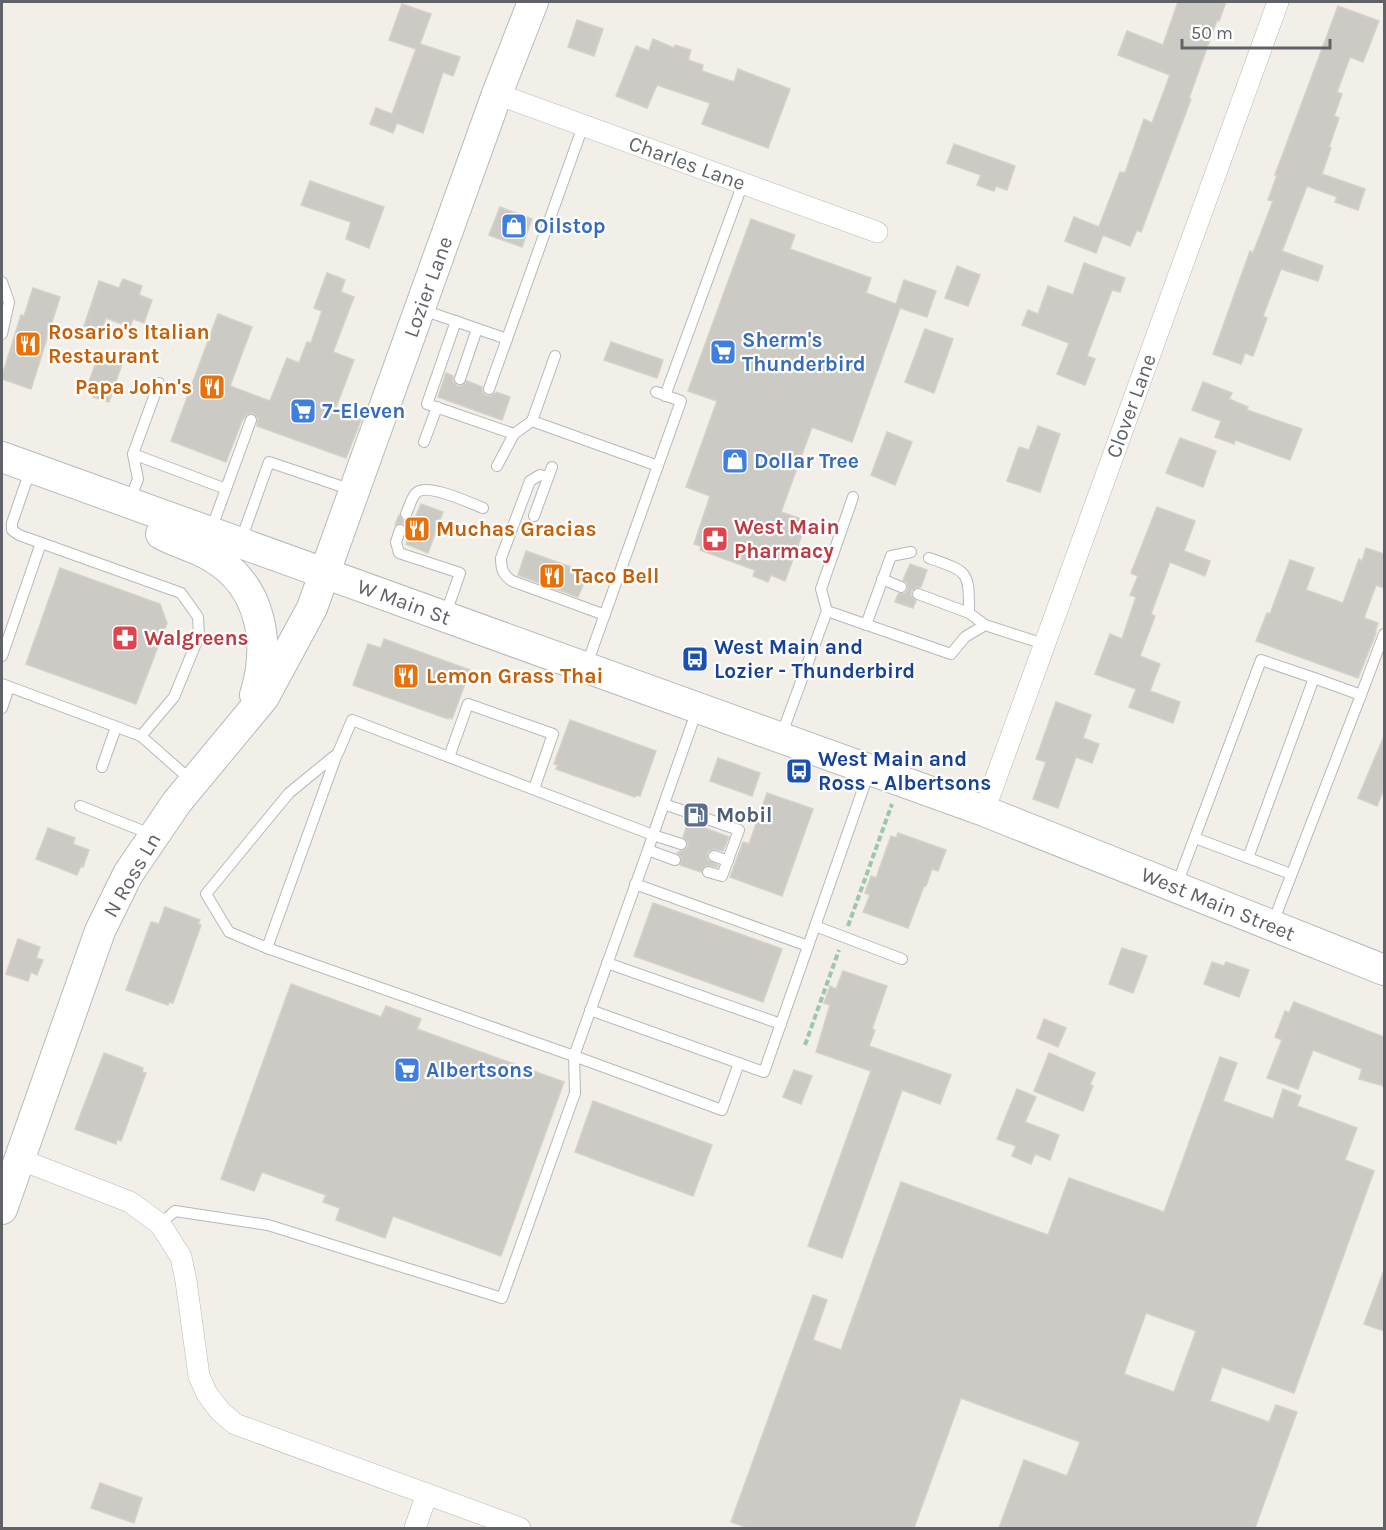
<svg xmlns="http://www.w3.org/2000/svg" width="1386" height="1530" font-family="Karla,sans-serif">
<style>
.building{fill:#cccac5;stroke:#d6d1c6;stroke-width:1.5;fill-rule:evenodd}
.lines{fill:none;stroke-linecap:round;stroke-linejoin:round}
.lane-casing{stroke:#b5b8bc;stroke-width:12}
.street-casing{stroke:#b5b8bc;stroke-width:22}
.secondary-casing{stroke:#b6babf;stroke-width:32}
.path{stroke:#9cc7a9;stroke-width:4;stroke-dasharray:6 3;stroke-linecap:butt}
.lane{stroke:#fff;stroke-width:10}
.street{stroke:#fff;stroke-width:21}
.secondary{stroke:#fff;stroke-width:30}
.labels{text-anchor:middle;stroke-width:4.5;stroke-linejoin:round;paint-order:stroke}
.street-label{font-size:21px;fill:#5f6368;stroke:#fff}
.shop-label{font-size:21px;font-weight:bold;fill:#366cbe;stroke:#fff;text-anchor:start}
.food-label{font-size:21px;font-weight:bold;fill:#c56008;stroke:#fff;text-anchor:start}
.health-label{font-size:21px;font-weight:bold;fill:#be3a42;stroke:#fff;text-anchor:start}
.transit-label{font-size:21px;font-weight:bold;fill:#164399;stroke:#fff;text-anchor:start}
.service-label{font-size:21px;font-weight:bold;fill:#4e5e75;stroke:#fff;text-anchor:start}
</style>
<rect width="100%" height="100%" fill="#f1efe8"/>
<!-- building -->
<g class="building">
<path d="M1178 2H1226L1219 21 1217 20 1189 98 1191 99 1141 232 1137 230 1130 246 1103 235 1096 253 1065 241 1074 217 1099 227 1120 172 1125 173 1144 119 1152 123 1170 75 1118 55 1127 31 1163 45Z"/>
<path d="M402 4 431 14 420 44 460 57 453 76 443 72 423 133 397 123 393 133 370 124 376 108 392 114 416 49 389 40Z"/>
<path d="M1338 6 1379 21 1363 62 1350 57 1337 92 1342 94 1334 116 1339 118 1329 147 1331 148 1322 174 1365 189 1358 210 1335 202 1337 197 1307 186 1282 251 1323 266 1318 281 1281 269 1263 316 1267 318 1253 356 1245 353 1241 364 1213 354 1250 251 1253 253 1273 201 1268 200 1277 175H1275Z"/>
<path d="M577 20 603 29 594 56 568 47Z"/>
<path d="M653 39 674 48 675 45 691 50 688 60 703 65 702 71 734 82 738 69 790 89 768 148 702 124 710 103 657 85 647 108 616 96 636 46 649 51Z"/>
<path d="M954 144 1015 166 1007 190 996 186 994 191 977 185 981 175 947 163Z"/>
<path d="M310 181 384 207 369 248 346 239 351 222 301 205Z"/>
<path d="M500 207 532 219 522 247 489 235Z"/>
<path d="M751 219 795 235 790 249 871 278 866 293 896 304 904 280 936 291 927 317 900 308 852 442 812 427 781 512 807 521 785 581 771 575 768 582 753 576 755 570 700 550 701 546 694 544 710 496 686 487 717 401 688 391Z"/>
<path d="M1084 263 1125 278 1120 292 1112 290 1087 356 1095 359 1085 385 1057 374 1069 343 1022 325 1028 310 1038 314 1048 286 1073 295Z"/>
<path d="M957 266 980 275 968 306 945 298Z"/>
<path d="M327 273 345 280 341 292 354 297 333 352 354 360 335 410 361 420 346 458 257 426 258 418 253 413 247 414 242 421 226 462 171 441 218 314 252 327 230 386 270 401 287 358 299 363 307 342 311 343 322 311 314 308Z"/>
<path d="M123 279 142 286 139 295 152 300 144 323 133 319 130 327 106 318 102 333 84 326 99 281 119 288Z"/>
<path d="M33 288 60 297 31 389 2 379V376L21 315 24 316Z"/>
<path d="M925 329 953 339 934 393 905 382Z"/>
<path d="M611 342 663 360 657 378 604 360Z"/>
<path d="M99 353 123 361 109 402 93 397 95 390 87 388Z"/>
<path d="M446 373 453 376V381L457 386H462L467 381 482 387V391L486 396H491L496 392 510 397 502 420 438 397Z"/>
<path d="M1203 382 1232 393 1229 399 1248 407 1247 410 1302 429 1290 460 1235 440 1234 444 1215 437 1221 421 1192 410Z"/>
<path d="M1038 426 1060 434 1040 492 1007 481 1019 447 1029 450Z"/>
<path d="M887 432 912 442 895 485 871 475Z"/>
<path d="M1180 438 1216 451 1203 487 1166 473Z"/>
<path d="M421 504 443 512 428 553 406 544 410 534 407 533 406 526 402 523 395 525 399 515 403 521 410 520 413 517 415 518Z"/>
<path d="M1157 507 1195 521 1184 551 1210 561 1205 576 1170 562 1151 614 1155 616 1140 656 1160 664 1150 691 1180 702 1173 723 1129 707 1136 689 1095 674 1110 634 1122 639 1136 597 1130 595 1138 576 1131 573Z"/>
<path d="M1366 548 1384 554V588L1376 585 1364 618 1378 623 1375 633H1376L1358 678 1256 641 1267 613 1270 614 1290 560 1314 568 1306 590 1343 603 1359 559 1362 561Z"/>
<path d="M526 551 588 573 578 597 518 575Z"/>
<path d="M910 564 927 570 921 587H916L911 591V596L916 601 913 608 895 602 898 594 905 593 908 589 907 583 903 580Z"/>
<path d="M60 568 160 604 167 623 136 704 26 664Z"/>
<path d="M384 639 470 670 452 719 448 717V719L353 685 368 644 381 648Z"/>
<path d="M1056 702 1091 715 1083 738 1099 744 1092 763 1076 757 1058 808 1033 799 1046 762 1036 759Z"/>
<path d="M570 720 656 751 640 796 636 795 635 797 556 769 558 765 554 764Z"/>
<path d="M1384 736V789L1377 806 1358 798Z"/>
<path d="M718 758 760 773 752 796 710 781Z"/>
<path d="M767 793 813 809 782 896 730 877 743 842 749 844Z"/>
<path d="M688 822 729 837 723 851 713 849 707 853 708 860 718 865 717 867 706 865 701 872 680 865 682 858 677 853 688 847V842L683 837Z"/>
<path d="M48 828 75 838 73 844 89 850 83 867 81 866 77 875 36 859Z"/>
<path d="M898 833 946 850 938 871 932 869 926 886H924L908 928 863 912 870 895 865 893 871 876 876 878 891 836 896 838Z"/>
<path d="M653 903 782 949 763 1002 634 956Z"/>
<path d="M165 907 200 920 198 924 201 925 173 1003 169 1002 168 1005 126 990 151 922 159 924Z"/>
<path d="M18 939 40 947 36 958 43 960 37 975 31 972 28 981 6 974Z"/>
<path d="M1122 948 1147 956 1133 993 1109 984Z"/>
<path d="M1212 962 1224 966 1226 962 1249 970 1239 997 1204 984Z"/>
<path d="M843 971 887 986 872 1029 875 1030 869 1046 951 1075 940 1104 902 1090 842 1258 808 1246 871 1071 816 1052 830 1005 824 1003 830 986 836 989Z"/>
<path d="M291 984 381 1017 386 1006 421 1019 417 1029 564 1082 501 1256 393 1216 385 1238 336 1220 340 1208 323 1202 326 1195 262 1172 254 1191 221 1179Z"/>
<path d="M1294 1002 1384 1037V1086L1359 1079 1362 1069 1313 1050 1298 1089 1267 1078 1282 1040 1275 1037 1285 1011 1289 1013Z"/>
<path d="M1044 1019 1066 1028 1058 1047 1037 1038Z"/>
<path d="M104 1053 143 1068 142 1072 146 1073 121 1141 117 1139 116 1144 75 1129Z"/>
<path d="M1049 1053 1095 1073 1090 1085 1093 1086 1083 1111 1034 1091Z"/>
<path d="M1220 1057 1237 1063 1223 1101 1273 1119 1283 1089 1301 1096 1297 1106 1357 1128 1345 1160 1374 1171 1294 1393 1222 1367 1210 1401 1269 1422 1276 1405 1297 1412 1255 1528H999L1024 1460 1067 1476 1080 1442 961 1398 914 1528H749L731 1522 813 1295 827 1300 813 1340 841 1350 901 1182 1048 1235 1069 1178 1164 1212ZM1146 1313 1196 1331 1174 1392 1124 1374Z"/>
<path d="M794 1070 812 1076 801 1104 783 1097Z"/>
<path d="M1017 1089 1036 1097 1025 1122 1059 1135 1050 1160 1035 1154 1031 1164 1012 1156 1016 1146 997 1139Z"/>
<path d="M593 1101 712 1145 693 1196 575 1152Z"/>
<path d="M1383 1273H1384V1331L1364 1324Z"/>
<path d="M100 1483 142 1498 134 1523 91 1508Z"/>
</g>
<g class="lines">
<defs>
<g id="lane">
<path d="M2 282 9 302 2 334"/>
<path d="M420 309 507 339"/>
<path d="M456 321 427 404 514 434 532 421 555 356"/>
<path d="M460 379 477 329"/>
<path d="M159 383 133 454 226 489"/>
<path d="M489 389 583 126"/>
<path d="M665 396 743 183"/>
<path d="M532 421 658 466"/>
<path d="M424 442 437 407"/>
<path d="M497 466 514 434"/>
<path d="M31 468 12 523V530L19 535 181 593 198 617 199 636 174 697 141 736"/>
<path d="M548 477 540 475 530 481 501 558C501 569 503 575 512 581L605 615"/>
<path d="M130 500 138 479 133 454"/>
<path d="M406 514C409 508 411 498 416 493 426 482 470 503 483 508"/>
<path d="M534 516 552 467"/>
<path d="M211 530 251 420"/>
<path d="M400 530 396 542 399 553 460 573 445 616"/>
<path d="M241 540 269 462 352 490"/>
<path d="M929 558C969 572 969 571 969 613"/>
<path d="M882 579 901 587"/>
<path d="M918 594 969 613 985 625"/>
<path d="M827 611 951 654 965 637 985 625 1044 644"/>
<path d="M866 625 891 556 911 552"/>
<path d="M2 656 41 543"/>
<path d="M586 667 681 401 656 392"/>
<path d="M1314 678 1361 695 1384 634"/>
<path d="M2 684 141 736 193 782"/>
<path d="M2 708 9 687"/>
<path d="M781 736 827 611 821 589 853 497"/>
<path d="M449 757 468 704 553 734 534 789"/>
<path d="M102 767 116 727"/>
<path d="M664 804 739 830 722 876 708 872"/>
<path d="M80 806 153 835"/>
<path d="M1195 838 1291 874"/>
<path d="M681 844 653 835 352 720 338 753 289 793 206 894 229 932 267 948 574 1056 648 850 653 835 697 710"/>
<path d="M648 850 675 860"/>
<path d="M714 856 728 861"/>
<path d="M635 884 808 946"/>
<path d="M1176 887 1261 660 1314 678 1248 858"/>
<path d="M1272 925 1361 695"/>
<path d="M815 926 902 959"/>
<path d="M267 948 337 754"/>
<path d="M607 963 781 1024"/>
<path d="M590 1010 764 1072 869 772"/>
<path d="M160 1224 175 1211 268 1225 502 1298 575 1093 574 1056 722 1110 739 1063"/>
</g>
<g id="street">
<path d="M497 94 877 232"/>
<path d="M984 811 1278 2"/>
<path d="M19 1159 130 1202 160 1224 181 1257 186 1281 199 1376 207 1394 220 1411 235 1424 520 1528"/>
<path d="M415 1528 427 1494"/>
</g>
<g id="secondary">
<path d="M2 457 984 811 1384 970"/>
<path d="M161 534C177 543 196 547 212 557 262 586 271 644 255 695"/>
<path d="M2 1209 100 931 128 874 177 802 264 697 312 608 497 94 533 2"/>
</g>
</defs>
<!-- lane casing -->
<use href="#lane" class="lane-casing"/>
<!-- street casing -->
<use href="#street" class="street-casing"/>
<!-- secondary casing -->
<use href="#secondary" class="secondary-casing"/>
<!-- path -->
<g class="path">
<path d="M848 926 892 804"/>
<path d="M805 1045 839 950"/>
</g>
<!-- lane -->
<use href="#lane" class="lane"/>
<!-- street -->
<use href="#street" class="street"/>
<!-- secondary -->
<use href="#secondary" class="secondary"/>
</g>
<!-- icons -->
<defs>
<symbol id="shop-square" viewBox="-11 -11 22 22"><rect x="-9" y="-9" width="18" height="18" rx="4" fill="#3f7fe0" stroke="#fff"/><path d="M-5-2.5h2.3a2.7 3.5 0 0 1 5.4 0H5L5.5 6h-11ZM-1.5-2.5h3a1.5 2.3 0 0 0-3 0Z" fill="#fff"/></symbol>
<symbol id="restaurant-square" viewBox="-11 -11 22 22"><rect x="-9" y="-9" width="18" height="18" rx="4" fill="#e8710a" stroke="#fff"/><path d="M-5-6h1v4h1v-4h1v4h1v-4h1v5L-1.5 .5V6h-2V.5L-5-1ZM5-6V6H3V1.5H1.5Q1.5-4 5-6Z" fill="#fff"/></symbol>
<symbol id="supermarket-square" viewBox="-11 -11 22 22"><rect x="-9" y="-9" width="18" height="18" rx="4" fill="#3f7fe0" stroke="#fff"/><path d="M-6-5.5h2.5l.6 2H6L4.5 2H-2.5L-4.4-4H-6ZM-1.5 3.2a1.3 1.3 0 1 0 .1 0ZM3 3.2a1.3 1.3 0 1 0 .1 0Z" fill="#fff"/></symbol>
<symbol id="pharmacy-square" viewBox="-11 -11 22 22"><rect x="-9" y="-9" width="18" height="18" rx="4" fill="#e0444e" stroke="#fff"/><path d="M-2-6h4v4h4v4h-4v4h-4v-4h-4v-4h4Z" fill="#fff"/></symbol>
<symbol id="bus-square" viewBox="-11 -11 22 22"><rect x="-9" y="-9" width="18" height="18" rx="4" fill="#1a4fb4" stroke="#fff"/><path d="M-5-6H5V4H4V6H2V4H-2V6H-4V4H-5ZM-3.5-4V0h7V-4ZM-3.5 1.2v1.5H-2V1.2ZM2 1.2v1.5H3.5V1.2Z" fill="#fff"/></symbol>
<symbol id="fuel-square" viewBox="-11 -11 22 22"><rect x="-9" y="-9" width="18" height="18" rx="4" fill="#5c6f8a" stroke="#fff"/><path d="M-5.5-6h7V0h2V4h1.3V-2.5L3-4.5l.8-.8L6-3V5H2.5V1h-1V6h-7ZM-4.2-4.7v3.2H.2V-4.7Z" fill="#fff"/></symbol>
</defs>
<g fill-rule="evenodd">
<use href="#shop-square" x="499" y="211" width="30" height="30"/>
<use href="#restaurant-square" x="13" y="329" width="30" height="30"/>
<use href="#supermarket-square" x="708" y="337" width="30" height="30"/>
<use href="#restaurant-square" x="197" y="372" width="30" height="30"/>
<use href="#supermarket-square" x="288" y="396" width="30" height="30"/>
<use href="#shop-square" x="720" y="446" width="30" height="30"/>
<use href="#restaurant-square" x="402" y="514" width="30" height="30"/>
<use href="#pharmacy-square" x="700" y="524" width="30" height="30"/>
<use href="#restaurant-square" x="537" y="561" width="30" height="30"/>
<use href="#pharmacy-square" x="110" y="623" width="30" height="30"/>
<use href="#bus-square" x="680" y="644" width="30" height="30"/>
<use href="#restaurant-square" x="391" y="661" width="30" height="30"/>
<use href="#bus-square" x="784" y="756" width="30" height="30"/>
<use href="#fuel-square" x="681" y="800" width="30" height="30"/>
<use href="#supermarket-square" x="392" y="1055" width="30" height="30"/>
</g>
<g class="labels">
<!-- street labels -->
<g class="street-label">
<text transform="translate(687 163) rotate(20)" y="7">Charles Lane</text>
<text transform="translate(428 287) rotate(-70)" y="7">Lozier Lane</text>
<text transform="translate(1131 406) rotate(-70)" y="7">Clover Lane</text>
<text transform="translate(404 602) rotate(20)" y="7">W Main St</text>
<text transform="translate(132 875) rotate(-60)" y="7">N Ross Ln</text>
<text transform="translate(1218 904) rotate(22)" y="7">West Main Street</text>
</g>
<!-- shop labels -->
<g class="shop-label">
<text x="534" y="233">Oilstop</text>
<text x="742" y="347">Sherm's<tspan x="742" dy="24">Thunderbird</tspan></text>
<text x="322" y="418">7-Eleven</text>
<text x="754" y="468">Dollar Tree</text>
<text x="426" y="1077">Albertsons</text>
</g>
<!-- food labels -->
<g class="food-label">
<text x="48" y="339">Rosario's Italian<tspan x="48" dy="24">Restaurant</tspan></text>
<text x="192" y="394" text-anchor="end">Papa John's</text>
<text x="436" y="536">Muchas Gracias</text>
<text x="572" y="583">Taco Bell</text>
<text x="426" y="683">Lemon Grass Thai</text>
</g>
<!-- health labels -->
<g class="health-label">
<text x="734" y="534">West Main<tspan x="734" dy="24">Pharmacy</tspan></text>
<text x="144" y="645">Walgreens</text>
</g>
<!-- transit labels -->
<g class="transit-label">
<text x="714" y="654">West Main and<tspan x="714" dy="24">Lozier - Thunderbird</tspan></text>
<text x="818" y="766">West Main and<tspan x="818" dy="24">Ross - Albertsons</tspan></text>
</g>
<!-- service labels -->
<g class="service-label">
<text x="716" y="822">Mobil</text>
</g>
</g>
<!-- border -->
<rect width="1386" height="1530" fill="none" stroke="#5f6368" stroke-width="6"/>
<!-- scale -->
<path d="M1182 39v9h148v-9" fill="none" stroke="#5f6368" stroke-width="3"/>
<text x="1191" y="39" font-size="18" fill="#5f6368" stroke="#ffffff" stroke-width="4.5" paint-order="stroke">50 m</text>
</svg>
